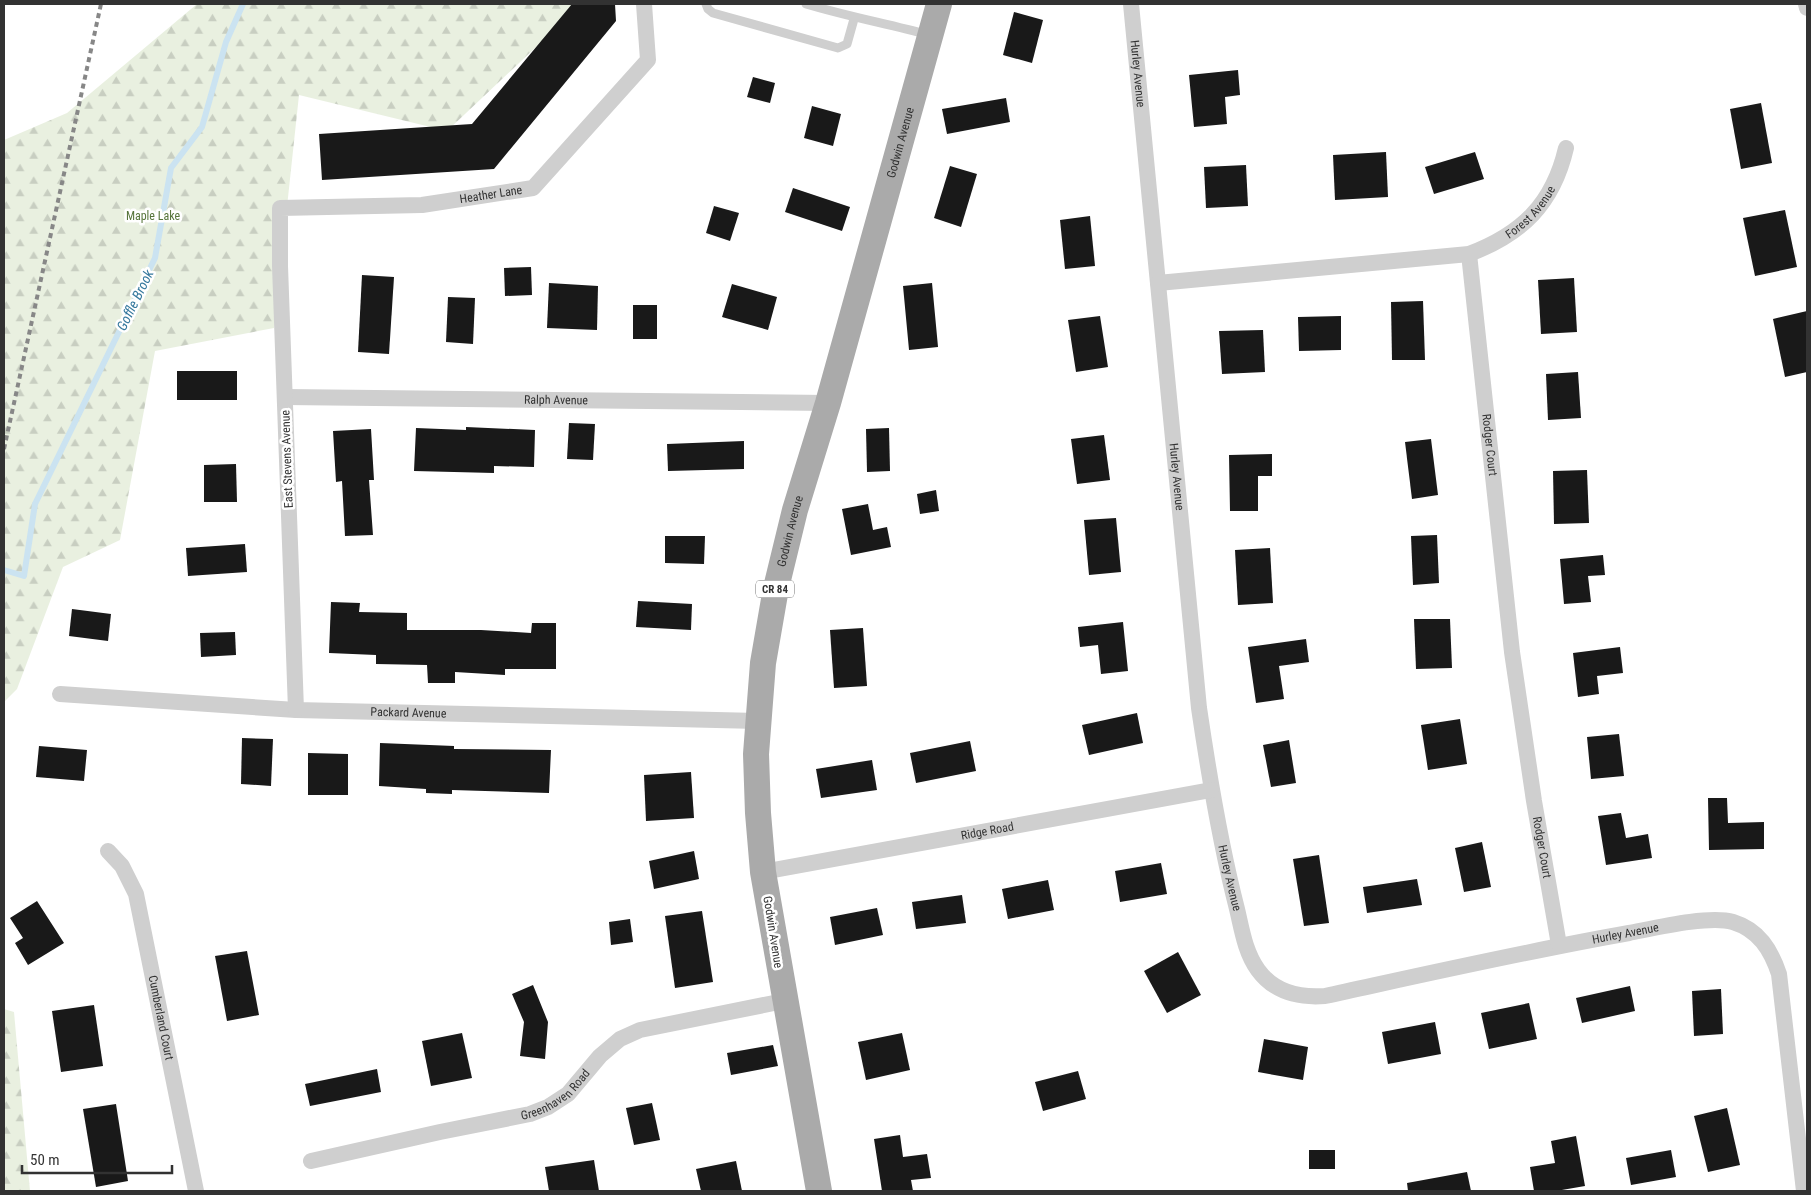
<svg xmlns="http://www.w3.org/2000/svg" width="1811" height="1195" font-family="'Roboto Condensed',sans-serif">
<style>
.forest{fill:url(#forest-firs)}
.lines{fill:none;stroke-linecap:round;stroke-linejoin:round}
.stream{stroke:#cbe3f1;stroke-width:6}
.building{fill:#191919}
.service{stroke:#cfcfcf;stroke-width:9}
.minor{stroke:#cfcfcf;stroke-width:16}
.primary{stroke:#aaa;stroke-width:26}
.rail{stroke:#878787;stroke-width:4;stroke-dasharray:5 4;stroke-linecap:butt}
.labels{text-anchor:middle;stroke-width:5;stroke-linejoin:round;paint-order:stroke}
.shield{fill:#fff;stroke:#707070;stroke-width:1}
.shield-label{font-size:11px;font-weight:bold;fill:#323232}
.street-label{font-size:12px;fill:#323232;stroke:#fff}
.park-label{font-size:12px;fill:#56743a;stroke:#fff}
.water-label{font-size:14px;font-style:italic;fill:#36799e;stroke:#fff}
</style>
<defs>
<pattern id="forest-firs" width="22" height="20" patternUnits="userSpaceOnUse" patternTransform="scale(1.25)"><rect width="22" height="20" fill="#e9f0e0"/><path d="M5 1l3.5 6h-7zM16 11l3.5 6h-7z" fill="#c8cec1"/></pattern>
</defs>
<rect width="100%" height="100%" fill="#fff"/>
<!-- forest -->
<g class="forest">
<path d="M197 4H576L573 12 447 131 299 95 274 328 155 351 120 540 63 567 17 689 4 702V140L67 113Z"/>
<path d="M4 1009 14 1012 30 1191H4Z"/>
</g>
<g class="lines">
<!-- stream -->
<path class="stream" d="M4 570 24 576 35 504 155 258 171 168 202 127 226 42 243 4"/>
</g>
<!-- building -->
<g class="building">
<path d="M572 4H615L616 21 494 169 322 180 319 134 472 124Z"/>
<path d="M1014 12 1043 20 1032 63 1003 55Z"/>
<path d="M1238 70 1240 95 1225 97 1227 124 1194 127 1189 75Z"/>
<path d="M753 77 775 83 770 103 747 97Z"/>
<path d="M1006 98 1010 122 947 134 942 109Z"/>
<path d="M1761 103 1772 163 1741 169 1730 109Z"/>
<path d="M812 106 841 114 833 146 804 138Z"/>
<path d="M1386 152 1388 197 1335 200 1333 155Z"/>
<path d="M1475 152 1484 179 1434 194 1425 167Z"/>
<path d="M1246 165 1248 206 1206 208 1204 167Z"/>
<path d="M950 166 977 174 961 227 934 218Z"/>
<path d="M793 188 850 207 842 231 785 212Z"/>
<path d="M714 206 739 213 730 241 706 233Z"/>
<path d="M1785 210 1797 267 1755 276 1743 218Z"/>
<path d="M1090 216 1095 266 1065 269 1060 220Z"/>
<path d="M531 267 532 295 505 296 504 268Z"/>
<path d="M362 275 394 277 389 354 358 352Z"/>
<path d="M1574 278 1577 332 1541 334 1538 280Z"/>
<path d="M549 283 598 286 597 330 547 328Z"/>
<path d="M932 283 938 347 909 350 903 286Z"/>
<path d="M732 284 777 297 768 330 722 317Z"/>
<path d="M448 297 475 298 473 344 446 342Z"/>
<path d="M1423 301 1425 360H1392L1391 302Z"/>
<rect x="633" y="305" width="24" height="34"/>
<path d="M1807 311V372L1785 377 1773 319Z"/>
<path d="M1100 316 1108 367 1076 372 1068 320Z"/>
<path d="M1341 316V350L1299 351 1298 317Z"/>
<path d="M1263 330 1265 372 1222 374 1219 331Z"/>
<rect x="177" y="371" width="60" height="29"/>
<path d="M1578 372 1581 418 1548 420 1546 374Z"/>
<path d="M569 423 595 424 593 460 567 459Z"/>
<path d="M466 427 535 430 534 467 494 466V473L414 471 416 428 466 430Z"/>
<path d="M889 428 890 471 867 472 866 429Z"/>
<path d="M371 429 374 480H369L373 535 345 536 342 481 336 482 333 431Z"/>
<path d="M1104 435 1110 480 1077 484 1071 439Z"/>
<path d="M1431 439 1438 495 1412 499 1405 442Z"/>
<path d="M744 441V469L668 471 667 444Z"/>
<path d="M1272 454V476H1258V511H1230L1229 455Z"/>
<path d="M236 464 237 502H204V465Z"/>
<path d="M1587 470 1589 523 1554 524 1553 471Z"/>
<path d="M936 490 939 511 920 514 917 494Z"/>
<path d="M868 504 873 530 887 527 891 547 851 555 842 509Z"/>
<path d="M1116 518 1121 572 1089 575 1084 520Z"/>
<path d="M1437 535 1439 583 1413 585 1411 536Z"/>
<path d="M665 536H705L704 564 665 563Z"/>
<path d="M245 544 247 572 188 576 186 548Z"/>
<path d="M1270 548 1273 603 1238 605 1235 550Z"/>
<path d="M1603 555 1605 575 1588 576 1591 602 1564 604 1560 559Z"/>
<path d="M638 601 692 604 691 630 636 627Z"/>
<path d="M331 602 360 603 359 612 407 613V630H481L531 633 532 623H556V669H505V675L455 672V683H428L427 665 376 664V655L329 653Z"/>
<path d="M72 609 111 614 108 641 69 636Z"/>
<path d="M1414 619H1450L1452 668 1416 669Z"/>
<path d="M1123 622 1128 671 1101 674 1098 645 1080 647 1078 627Z"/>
<path d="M863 628 867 686 834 688 830 630Z"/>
<path d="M235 632 236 655 201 657 200 633Z"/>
<path d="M1306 639 1309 662 1279 666 1284 699 1256 703 1248 647Z"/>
<path d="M1620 647 1623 673 1597 676 1599 694 1578 697 1573 653Z"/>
<path d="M1137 713 1143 743 1089 755 1082 725Z"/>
<path d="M1460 719 1467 764 1428 770 1421 725Z"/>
<path d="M1619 734 1624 776 1591 779 1587 737Z"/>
<path d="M242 738 273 739 271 786 241 784Z"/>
<path d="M1289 740 1296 783 1271 787 1263 745Z"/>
<path d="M970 741 976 771 916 783 910 753Z"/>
<path d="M380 743 454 746V749L551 750 549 793 452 790V794L426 793V789L379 786Z"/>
<path d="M39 746 87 750 84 781 36 777Z"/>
<path d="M308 753 348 754V795H308Z"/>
<path d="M872 760 877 790 821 798 816 769Z"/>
<path d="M691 772 694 818 646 821 644 775Z"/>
<path d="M1708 798H1727L1728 823 1764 822V849L1709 850Z"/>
<path d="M1621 813 1626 838 1648 834 1652 858 1606 865 1598 816Z"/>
<path d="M1482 842 1491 887 1464 892 1455 848Z"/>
<path d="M694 851 699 879 654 889 649 861Z"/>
<path d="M1319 855 1329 923 1304 926 1293 859Z"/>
<path d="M1161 863 1167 894 1120 902 1115 871Z"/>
<path d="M1417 879 1422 905 1367 913 1363 887Z"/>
<path d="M1048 880 1054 910 1008 919 1002 889Z"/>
<path d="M962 895 966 923 916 929 912 902Z"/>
<path d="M37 901 64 943 28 965 15 943 23 938 10 918Z"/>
<path d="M877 908 883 935 835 945 830 917Z"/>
<path d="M702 911 713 982 675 988 665 916Z"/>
<path d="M630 919 633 942 611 945 609 922Z"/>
<path d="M247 951 259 1015 227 1021 215 956Z"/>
<path d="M1178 952 1201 995 1167 1013 1144 971Z"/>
<path d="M533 985 548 1022 545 1059 520 1056 524 1022 512 994Z"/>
<path d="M1630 986 1635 1011 1582 1023 1576 998Z"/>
<path d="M1721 989 1723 1034 1694 1036 1692 991Z"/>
<path d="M1529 1003 1537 1039 1489 1049 1481 1013Z"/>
<path d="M94 1005 103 1066 61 1072 52 1011Z"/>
<path d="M1435 1022 1441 1054 1388 1064 1382 1032Z"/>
<path d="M462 1033 472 1078 431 1086 422 1041Z"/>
<path d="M902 1033 910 1070 866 1080 858 1042Z"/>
<path d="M1264 1039 1308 1047 1303 1080 1258 1072Z"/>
<path d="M773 1045 778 1066 731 1075 727 1053Z"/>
<path d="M377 1069 381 1092 310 1106 305 1084Z"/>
<path d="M1078 1071 1086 1099 1043 1111 1035 1082Z"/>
<path d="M652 1103 660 1140 634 1145 626 1108Z"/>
<path d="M116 1104 128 1181 96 1187 83 1109Z"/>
<path d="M1727 1108 1740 1165 1708 1172 1694 1116Z"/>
<path d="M900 1135 903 1157 927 1154 931 1178 911 1180 913 1191H882L874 1139Z"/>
<path d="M1576 1136 1585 1186 1556 1191H1534L1530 1167 1555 1163 1551 1141Z"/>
<rect x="1309" y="1150" width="26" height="19"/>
<path d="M1671 1150 1676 1177 1631 1185 1626 1158Z"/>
<path d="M594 1160 599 1191H549L545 1167Z"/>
<path d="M736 1161 742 1191H701L696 1169Z"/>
<path d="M1467 1172 1471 1191H1408L1407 1183Z"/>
</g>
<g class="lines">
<!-- service -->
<g class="service">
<path d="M706 4 708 9 713 13 838 48 847 44 854 19"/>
<path d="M806 4C846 16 888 24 929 35"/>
</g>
<!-- minor -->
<g class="minor">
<path id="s1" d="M1131 4 1199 708C1209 776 1220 843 1237 909 1242 930 1245 952 1258 970 1274 992 1299 998 1325 996 1426 974 1527 951 1629 933 1655 928 1709 915 1733 922 1759 930 1771 950 1779 974L1804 1191"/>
<path d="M1806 4 1807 8"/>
<path id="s2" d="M1469 254 1512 652 1534 801 1559 945"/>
<path id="s3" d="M1158 283 1469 254C1522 234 1553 204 1566 148"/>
<path id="s4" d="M285 397 828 403"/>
<path id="s5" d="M60 694 296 710 758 721"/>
<path id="s6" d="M296 710 280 266V208L422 205 533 188 648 60 644 4"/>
<path id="s7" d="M108 851 122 866 136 894 196 1191"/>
<path id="s8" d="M763 872 1211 790"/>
<path id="s9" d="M311 1161 440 1132 530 1114 548 1107 568 1094 600 1056 620 1039 640 1030 784 1001"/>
</g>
<!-- primary -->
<path class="primary" id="s10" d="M819 1191 763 872 758 813 756 754 763 663 776 588 795 510 828 403 939 4"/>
<!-- rail -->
<path class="rail" d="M4 449 101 4"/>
</g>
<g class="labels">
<!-- shield labels -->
<rect class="shield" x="756" y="580.5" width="38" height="17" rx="4"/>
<g class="shield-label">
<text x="775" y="593">CR 84</text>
</g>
<!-- street labels -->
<g class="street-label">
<text dy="4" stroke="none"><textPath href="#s1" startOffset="70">Hurley Avenue</textPath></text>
<text dy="4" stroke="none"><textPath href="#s10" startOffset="1072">Godwin Avenue</textPath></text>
<text dy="4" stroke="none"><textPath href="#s6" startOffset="714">Heather Lane</textPath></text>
<text dy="4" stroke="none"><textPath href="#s3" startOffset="388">Forest Avenue</textPath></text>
<text dy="4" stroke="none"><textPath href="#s4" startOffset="271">Ralph Avenue</textPath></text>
<text dy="4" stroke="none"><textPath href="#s2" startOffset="192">Rodger Court</textPath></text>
<text transform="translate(287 459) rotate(-92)" y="4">East Stevens Avenue</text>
<text dy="4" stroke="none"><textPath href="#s1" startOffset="475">Hurley Avenue</textPath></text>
<text dy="4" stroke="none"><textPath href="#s10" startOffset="668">Godwin Avenue</textPath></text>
<text dy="4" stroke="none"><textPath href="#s5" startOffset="349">Packard Avenue</textPath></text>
<text dy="4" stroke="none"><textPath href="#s8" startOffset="228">Ridge Road</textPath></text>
<text dy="4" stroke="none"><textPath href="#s2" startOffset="598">Rodger Court</textPath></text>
<text dy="4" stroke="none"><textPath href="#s1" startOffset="880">Hurley Avenue</textPath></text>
<text transform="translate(773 932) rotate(81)" y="4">Godwin Avenue</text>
<text dy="4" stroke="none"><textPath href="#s1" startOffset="1359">Hurley Avenue</textPath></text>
<text dy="4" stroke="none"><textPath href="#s7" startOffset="178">Cumberland Court</textPath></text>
<text dy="4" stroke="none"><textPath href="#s9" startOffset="256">Greenhaven Road</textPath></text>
</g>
<!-- park labels -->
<g class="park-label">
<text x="153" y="220">Maple Lake</text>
</g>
<!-- water labels -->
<g class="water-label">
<text transform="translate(135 300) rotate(-64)" y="5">Goffle Brook</text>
</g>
</g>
<!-- border -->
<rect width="1811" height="1195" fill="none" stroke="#323232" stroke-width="10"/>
<!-- scale -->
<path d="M22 1165v8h150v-8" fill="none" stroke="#323232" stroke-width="2.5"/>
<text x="30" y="1165" font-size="15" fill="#323232" stroke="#ffffff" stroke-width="4" paint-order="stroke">50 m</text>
</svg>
